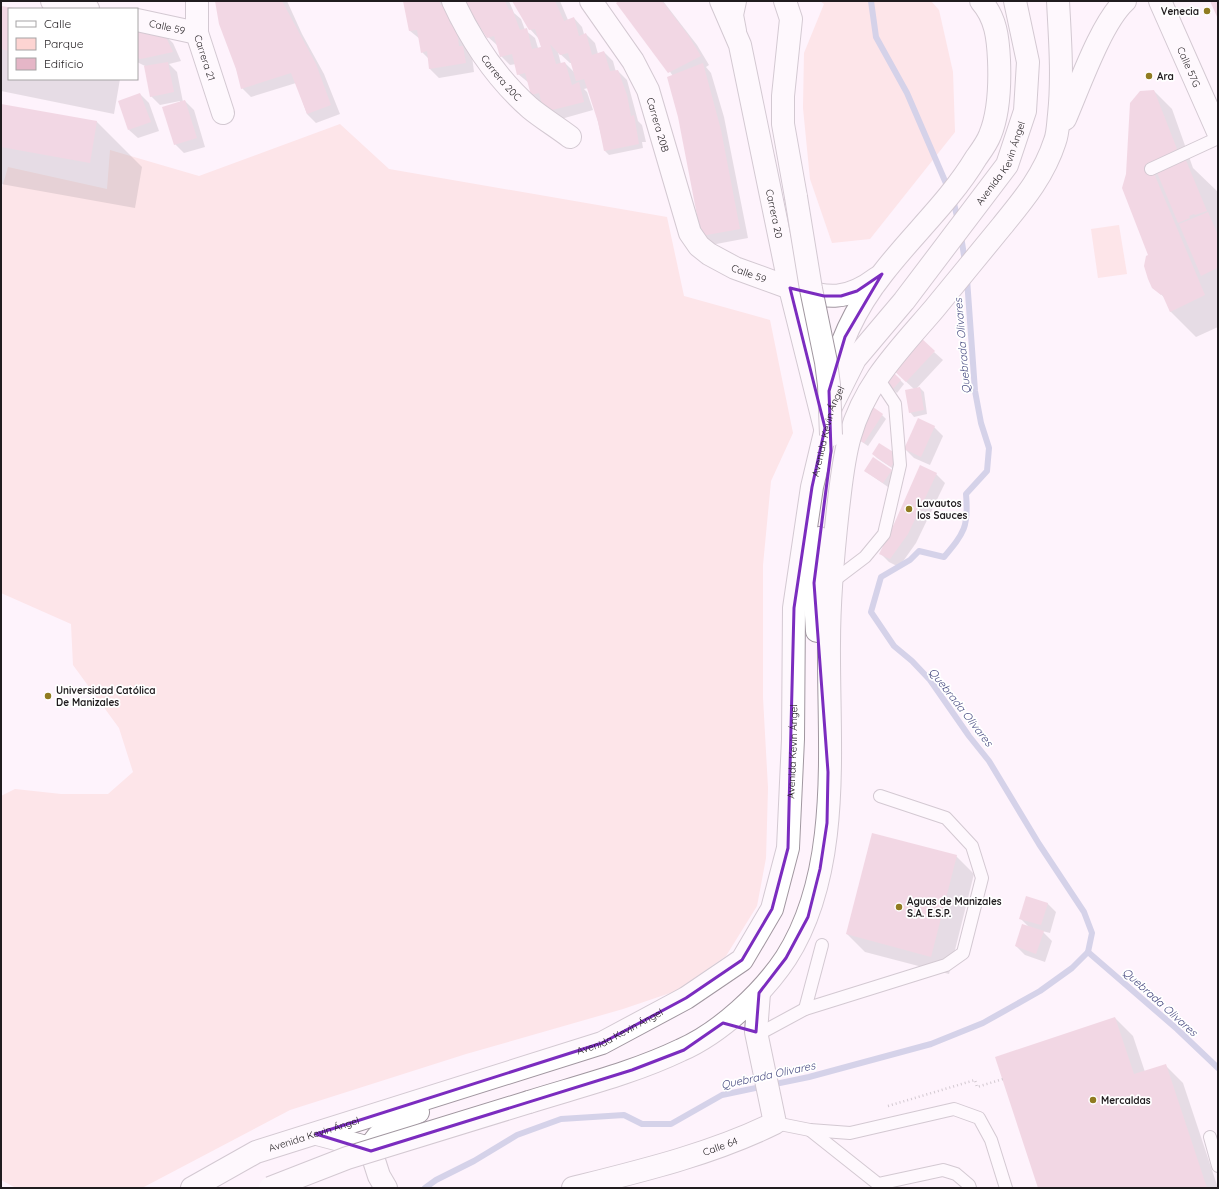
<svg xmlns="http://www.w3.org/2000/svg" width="1219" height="1189" font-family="Quicksand,sans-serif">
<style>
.green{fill:#fdd4d2}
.shadow{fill:#0003;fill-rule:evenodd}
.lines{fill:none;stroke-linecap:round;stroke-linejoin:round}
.stream{stroke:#a5aad2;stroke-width:6}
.building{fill:#e5b6c7}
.service-casing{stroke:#a197a0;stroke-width:14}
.minor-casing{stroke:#a197a0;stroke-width:24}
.tertiary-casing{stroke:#a197a0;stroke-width:24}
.secondary-casing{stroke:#a197a0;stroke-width:24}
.primary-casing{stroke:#a197a0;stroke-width:24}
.path{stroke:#9f979d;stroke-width:2.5;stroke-dasharray:1 3;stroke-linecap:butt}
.service{stroke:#fff;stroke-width:12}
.minor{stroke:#fff;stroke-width:22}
.tertiary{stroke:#fff;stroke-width:22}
.secondary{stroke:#fff;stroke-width:22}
.primary{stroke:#fff;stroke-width:22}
.primary-bridge-casing{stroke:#a197a0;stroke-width:24;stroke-linecap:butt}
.primary-bridge{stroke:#fff;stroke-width:22}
.marked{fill:none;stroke:#7b2cbf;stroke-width:3;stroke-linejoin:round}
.poi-dot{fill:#907b21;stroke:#fff;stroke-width:1.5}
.labels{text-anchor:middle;stroke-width:3.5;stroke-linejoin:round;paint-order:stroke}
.poi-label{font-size:10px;font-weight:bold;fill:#201c1f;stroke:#fff;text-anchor:start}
.street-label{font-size:10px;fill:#201c1f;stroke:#fff}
.water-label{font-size:11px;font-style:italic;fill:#4a4d83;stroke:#fff}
</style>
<rect width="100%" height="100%" fill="#fef3fc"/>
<!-- green -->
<g class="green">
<path d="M820 1H931L939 10 953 72 955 132 870 239 832 243 810 179 803 108 804 53 824 4Z"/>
<path d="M340 124 389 169 667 217 684 296 770 320 793 433 771 481 763 565V698L768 788 766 858 757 906 726 956 676 991 623 1009 466 1054 290 1110 142 1188H16L1 1180V796L15 789 61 794H108L133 772 119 728 73 665 71 624 1 593V191L8 167 107 189 110 150 199 176Z"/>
<path d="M1119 225 1127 274 1098 278 1091 229Z"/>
</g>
<!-- shadow -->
<g class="shadow">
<path d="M216 1H287L302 34 324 74 340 114 316 123 307 114 296 83 251 97 242 88Z"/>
<path d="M404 1H446L465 34 467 51 472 56 474 72 439 78 430 69 429 59 422 52 420 39 410 31Z"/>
<path d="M463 1H509L514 13 521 19 525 30 535 38 538 48H542L539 39 530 29 513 1H560L568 20 574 18 582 27 584 34H586L595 43 598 54 604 52 613 61 616 72 618 71 627 80 638 121 642 125 646 142H642L643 148 609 155 605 151 593 101 588 88 584 89 587 92 593 110 554 121 532 95 529 83 518 74 516 64 510 65 501 56 498 46 488 37ZM558 52 570 63H572L575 73 565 63 561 64Z"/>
<path d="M620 1H663L697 45 709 65 706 67 711 73 724 117 748 238 711 245 702 236 673 76Z"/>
<path d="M1 7 12 9H9V79H120L114 114 1 91Z"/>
<path d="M158 29 173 43 181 61 169 64 177 72 183 102 185 101 194 110 205 147 184 153 175 144 180 101 160 105 151 96 145 66 137 62V32Z"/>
<path d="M1154 91 1172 109 1193 168 1218 192V327L1196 337 1170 311 1166 299 1153 287 1149 256Z"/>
<path d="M140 94 149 103 159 131 138 138 129 130Z"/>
<path d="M1 105 97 122 142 167 135 208 1 184Z"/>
<path d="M934 352 943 360 916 389 920 388 924 392 927 414 914 417 910 412 914 389 901 377Z"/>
<path d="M900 380 904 384 897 393 886 383Z"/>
<path d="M882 415 886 419 868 446 859 440Z"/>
<path d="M934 427 943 436 930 465 914 458 905 449Z"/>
<path d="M873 454 898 456 895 470 877 458Z"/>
<path d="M865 471H891L895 475 888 487Z"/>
<path d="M936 474 945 483 916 543 899 567 889 562 880 553Z"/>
<path d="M956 856 974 874 949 974 865 952 847 934Z"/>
<path d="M1047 903 1056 912 1050 933 1042 931 1052 941 1045 962 1025 955 1016 946 1030 928 1020 918Z"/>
<path d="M1115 1018 1133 1036 1145 1072 1165 1065 1183 1083 1218 1188H1039Z"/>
</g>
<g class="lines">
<!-- stream -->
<g class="stream">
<path d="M871 1 876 37 907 93 948 188"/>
<path d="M953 199 958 221"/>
<path d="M961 236 965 262"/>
<path d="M1088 952 1177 1029 1218 1068"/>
<path d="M425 1188 436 1180 474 1161 517 1135 561 1119 624 1115 642 1124H671L722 1095 809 1077 931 1044 983 1023 1040 991 1072 968 1088 952 1092 933 1084 912 1039 844 989 761 969 736 930 680 912 661 894 646 871 612 881 577 910 560 919 551 944 557C964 533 969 527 966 494L987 471 989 448 981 423 975 391 967 279"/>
</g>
</g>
<!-- building -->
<g class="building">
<path d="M215 1H282L316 64 331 105 307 114 291 73 241 89 236 69 219 24Z"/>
<path d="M403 1H440V5L447 3 450 24H456L459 46H463L466 63 429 69 427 51 421 53 417 30 409 31Z"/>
<path d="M463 1H505L509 10 512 9 520 30 527 28 532 49 541 47 535 29 529 30 512 1H555L564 21 574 17 579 36 586 33 592 55 604 51 610 71 618 70 627 95 631 116 634 115 639 144 604 151 598 122 584 79 576 81 568 53 560 55 550 44 556 64 565 62 572 85 579 82 584 102 544 112 539 93 531 95 525 73 517 75 512 54 500 57 494 36 487 38 475 19H473Z"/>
<path d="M619 1H662L688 35 701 56 668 73 616 3Z"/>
<path d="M1210 1H1218V19Z"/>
<path d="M1 6 14 8 9 9V51L1 49Z"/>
<path d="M137 28 164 33 173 52 141 59 137 58Z"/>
<path d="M168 62 174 92 150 97 144 66Z"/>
<path d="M703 63 721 130 740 229 701 236 678 117 667 77Z"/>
<path d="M1154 90 1177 149 1150 164 1205 295 1170 312 1162 294 1161 295 1152 288 1148 279 1144 266 1146 256 1148 255 1122 188 1126 174 1130 103 1140 91Z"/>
<path d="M140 93 151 122 128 130 118 101Z"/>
<path d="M185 100 197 138 174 145 162 107Z"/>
<path d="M1 104 97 121 90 163 1 147Z"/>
<path d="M1185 158 1207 211 1195 215 1194 214 1189 216 1190 218 1178 223 1156 170Z"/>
<path d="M1208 212 1218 235V270L1217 268 1201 276 1179 224Z"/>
<path d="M920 337 935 351 906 382 891 368Z"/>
<path d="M894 373 901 380 892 390 885 383Z"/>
<path d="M920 387 924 410 909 413 905 390Z"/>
<path d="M873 407 883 414 864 443 853 436Z"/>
<path d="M918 418 935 426 921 457 904 449Z"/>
<path d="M879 443 898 455 891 467 872 454Z"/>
<path d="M873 457 892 470 883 483 864 471Z"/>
<path d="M920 465 937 473 908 534 890 559 879 554 894 524Z"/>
<path d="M872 833 957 855 931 957 846 934Z"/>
<path d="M1026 896 1048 903 1041 925 1019 919Z"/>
<path d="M1022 924 1044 931 1036 954 1015 946Z"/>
<path d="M1115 1017 1134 1074 1166 1064 1207 1188H1038L995 1057Z"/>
</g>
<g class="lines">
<defs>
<g id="service">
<path d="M1151 169 1218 138"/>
<path d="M832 582 865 557 884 534 900 465 895 404 877 377"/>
<path d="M805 1009 822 945"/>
<path d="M757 1035 805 1009 946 965 963 953 982 878 972 846 946 818 880 796"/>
<path d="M775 1123 810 1130 850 1133 954 1109 979 1118 991 1140 1006 1188"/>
<path d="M810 1130 878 1184 943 1170 956 1174 969 1185 970 1188"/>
<path d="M1210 1137 1218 1166"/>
</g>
<g id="minor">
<path id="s1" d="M453 1C472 42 496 78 530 108 542 118 557 127 570 137"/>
<path id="s2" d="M197 33 223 113"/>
</g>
<g id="tertiary">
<path d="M52 1 88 9"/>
<path id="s3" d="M591 1 633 61 648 90 690 233 699 246 709 254 735 268 790 288"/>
<path id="s4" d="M1160 1 1218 132"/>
<path id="s5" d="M137 20 197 33V1"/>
</g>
<g id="secondary">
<path id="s6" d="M721 1 740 45 790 288 825 428"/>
<path id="s7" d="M573 1188C641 1171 712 1154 775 1123L756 1032 759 993"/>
</g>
<g id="primary">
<path d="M735 1 732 15 735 31"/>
<path d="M785 1 791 19 783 96V124L796 197"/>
<path d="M1065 119C1079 87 1101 23 1125 1"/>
<path d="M790 288C827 297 844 303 877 278"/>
<path d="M830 388C837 346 856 307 883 273 913 234 950 201 976 158 981 151 987 143 990 135 999 113 1000 84 999 60 998 38 996 18 981 1"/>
<path d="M817 631 814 583 819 538"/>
<path d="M529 1102C580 1086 633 1073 681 1050 720 1033 763 993 786 958 843 869 828 744 829 643 829 599 833 554 838 509 841 485 843 460 850 436 865 383 899 350 934 309 957 281 979 254 1002 226 1024 199 1044 175 1055 141 1058 133 1058 123 1059 115 1063 77 1060 39 1058 1"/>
<path d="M317 1134 370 1148"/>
<path id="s8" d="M192 1188 256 1152 602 1043 686 998 742 960 772 909 788 848 793 739 794 608 812 487 831 407 855 359 904 301 1007 165 1025 111 1028 62 1015 1"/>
<path d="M386 1188 379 1176 370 1148C380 1128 398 1122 418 1112"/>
</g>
</defs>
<!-- service casing -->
<use href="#service" class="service-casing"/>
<!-- minor casing -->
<use href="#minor" class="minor-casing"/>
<!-- tertiary casing -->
<use href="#tertiary" class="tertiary-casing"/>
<!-- secondary casing -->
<use href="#secondary" class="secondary-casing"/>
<!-- primary casing -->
<use href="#primary" class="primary-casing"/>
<!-- path -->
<path class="path" d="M888 1106 975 1080 977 1087 1003 1079"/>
<!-- service -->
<use href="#service" class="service"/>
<!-- minor -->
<use href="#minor" class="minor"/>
<!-- tertiary -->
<use href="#tertiary" class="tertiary"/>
<!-- secondary -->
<use href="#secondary" class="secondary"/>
<!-- primary -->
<use href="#primary" class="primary"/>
<defs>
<g id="primary-bridge">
<path d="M796 197 811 289 826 362 829 385 831 435"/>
<path d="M270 1188 347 1158 529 1102"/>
</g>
</defs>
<!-- primary-bridge casing -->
<use href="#primary-bridge" class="primary-bridge-casing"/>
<!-- primary-bridge -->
<use href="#primary-bridge" class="primary-bridge"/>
</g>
<!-- marked area -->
<path d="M0 0H1219V1189H0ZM882 274 845 337 829 391 831 451 814 583 828 772 827 823 820 869 808 917 786 958 759 993 756 1032 723 1023 684 1050 632 1070 371 1151 316 1134 602 1043 686 998 742 960 772 909 788 848 794 608 812 487 825 428 790 288 824 296H841L857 291Z" fill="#fef3fc" fill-opacity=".55" fill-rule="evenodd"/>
<path class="marked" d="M882 274 845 337 829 391 831 451 814 583 828 772 827 823 820 869 808 917 786 958 759 993 756 1032 723 1023 684 1050 632 1070 371 1151 316 1134 602 1043 686 998 742 960 772 909 788 848 794 608 812 487 825 428 790 288 824 296H841L857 291Z"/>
<!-- markers -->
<g class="poi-dot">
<circle cx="1207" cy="11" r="4"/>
<circle cx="1149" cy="76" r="4"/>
<circle cx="909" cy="509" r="4"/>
<circle cx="48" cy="696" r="4"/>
<circle cx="899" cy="907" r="4"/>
<circle cx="1093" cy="1100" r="4"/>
</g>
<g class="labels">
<!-- poi labels -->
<g class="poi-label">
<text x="1199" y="15" text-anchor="end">Venecia</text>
<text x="1157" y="80">Ara</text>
<text x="917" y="507">Lavautos<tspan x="917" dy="12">los Sauces</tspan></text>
<text x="56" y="694">Universidad Católica<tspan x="56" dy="12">De Manizales</tspan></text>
<text x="907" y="905">Aguas de Manizales<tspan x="907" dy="12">S.A. E.S.P.</tspan></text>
<text x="1101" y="1104">Mercaldas</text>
</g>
<!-- street labels -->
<g class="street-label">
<text dy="4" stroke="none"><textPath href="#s5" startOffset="31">Calle 59</textPath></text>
<text dy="4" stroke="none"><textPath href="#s2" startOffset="26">Carrera 21</textPath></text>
<text dy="4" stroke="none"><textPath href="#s4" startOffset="72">Calle 57G</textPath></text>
<text dy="4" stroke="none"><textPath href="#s1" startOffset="91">Carrera 20C</textPath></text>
<text dy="4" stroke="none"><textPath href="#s3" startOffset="142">Carrera 20B</textPath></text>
<text dy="4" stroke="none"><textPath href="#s8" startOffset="1465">Avenida Kevin Ángel</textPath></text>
<text dy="4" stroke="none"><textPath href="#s6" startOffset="220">Carrera 20</textPath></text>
<text dy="4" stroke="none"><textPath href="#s3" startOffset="328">Calle 59</textPath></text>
<text dy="4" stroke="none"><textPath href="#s8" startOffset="1142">Avenida Kevin Ángel</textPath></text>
<text dy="4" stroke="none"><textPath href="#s8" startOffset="818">Avenida Kevin Ángel</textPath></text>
<text dy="4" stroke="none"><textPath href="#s8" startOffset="457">Avenida Kevin Ángel</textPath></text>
<text dy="4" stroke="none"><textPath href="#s8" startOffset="134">Avenida Kevin Ángel</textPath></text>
<text dy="4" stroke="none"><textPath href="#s7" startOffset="153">Calle 64</textPath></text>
</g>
<!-- water labels -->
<g class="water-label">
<text transform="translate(962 346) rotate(-95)" y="4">Quebrada Olivares</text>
<text transform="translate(961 707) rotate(52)" y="4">Quebrada Olivares</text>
<text transform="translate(1160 1002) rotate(42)" y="4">Quebrada Olivares</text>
<text transform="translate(768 1075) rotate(-12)" y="4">Quebrada Olivares</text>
</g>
</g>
<!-- border -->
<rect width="1219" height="1189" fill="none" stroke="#201c1f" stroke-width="4"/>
<!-- legend -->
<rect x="8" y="8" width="130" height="72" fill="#ffffff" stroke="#a6a4a5"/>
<rect x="16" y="21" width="20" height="6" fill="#ffffff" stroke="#a6a4a5"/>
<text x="44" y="28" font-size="12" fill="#201c1f">Calle</text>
<rect x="16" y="38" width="20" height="12" fill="#fdd4d2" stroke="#a6a4a5"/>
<text x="44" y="48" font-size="12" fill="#201c1f">Parque</text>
<rect x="16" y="58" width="20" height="12" fill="#e5b6c7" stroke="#a6a4a5"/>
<text x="44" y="68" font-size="12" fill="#201c1f">Edificio</text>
</svg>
